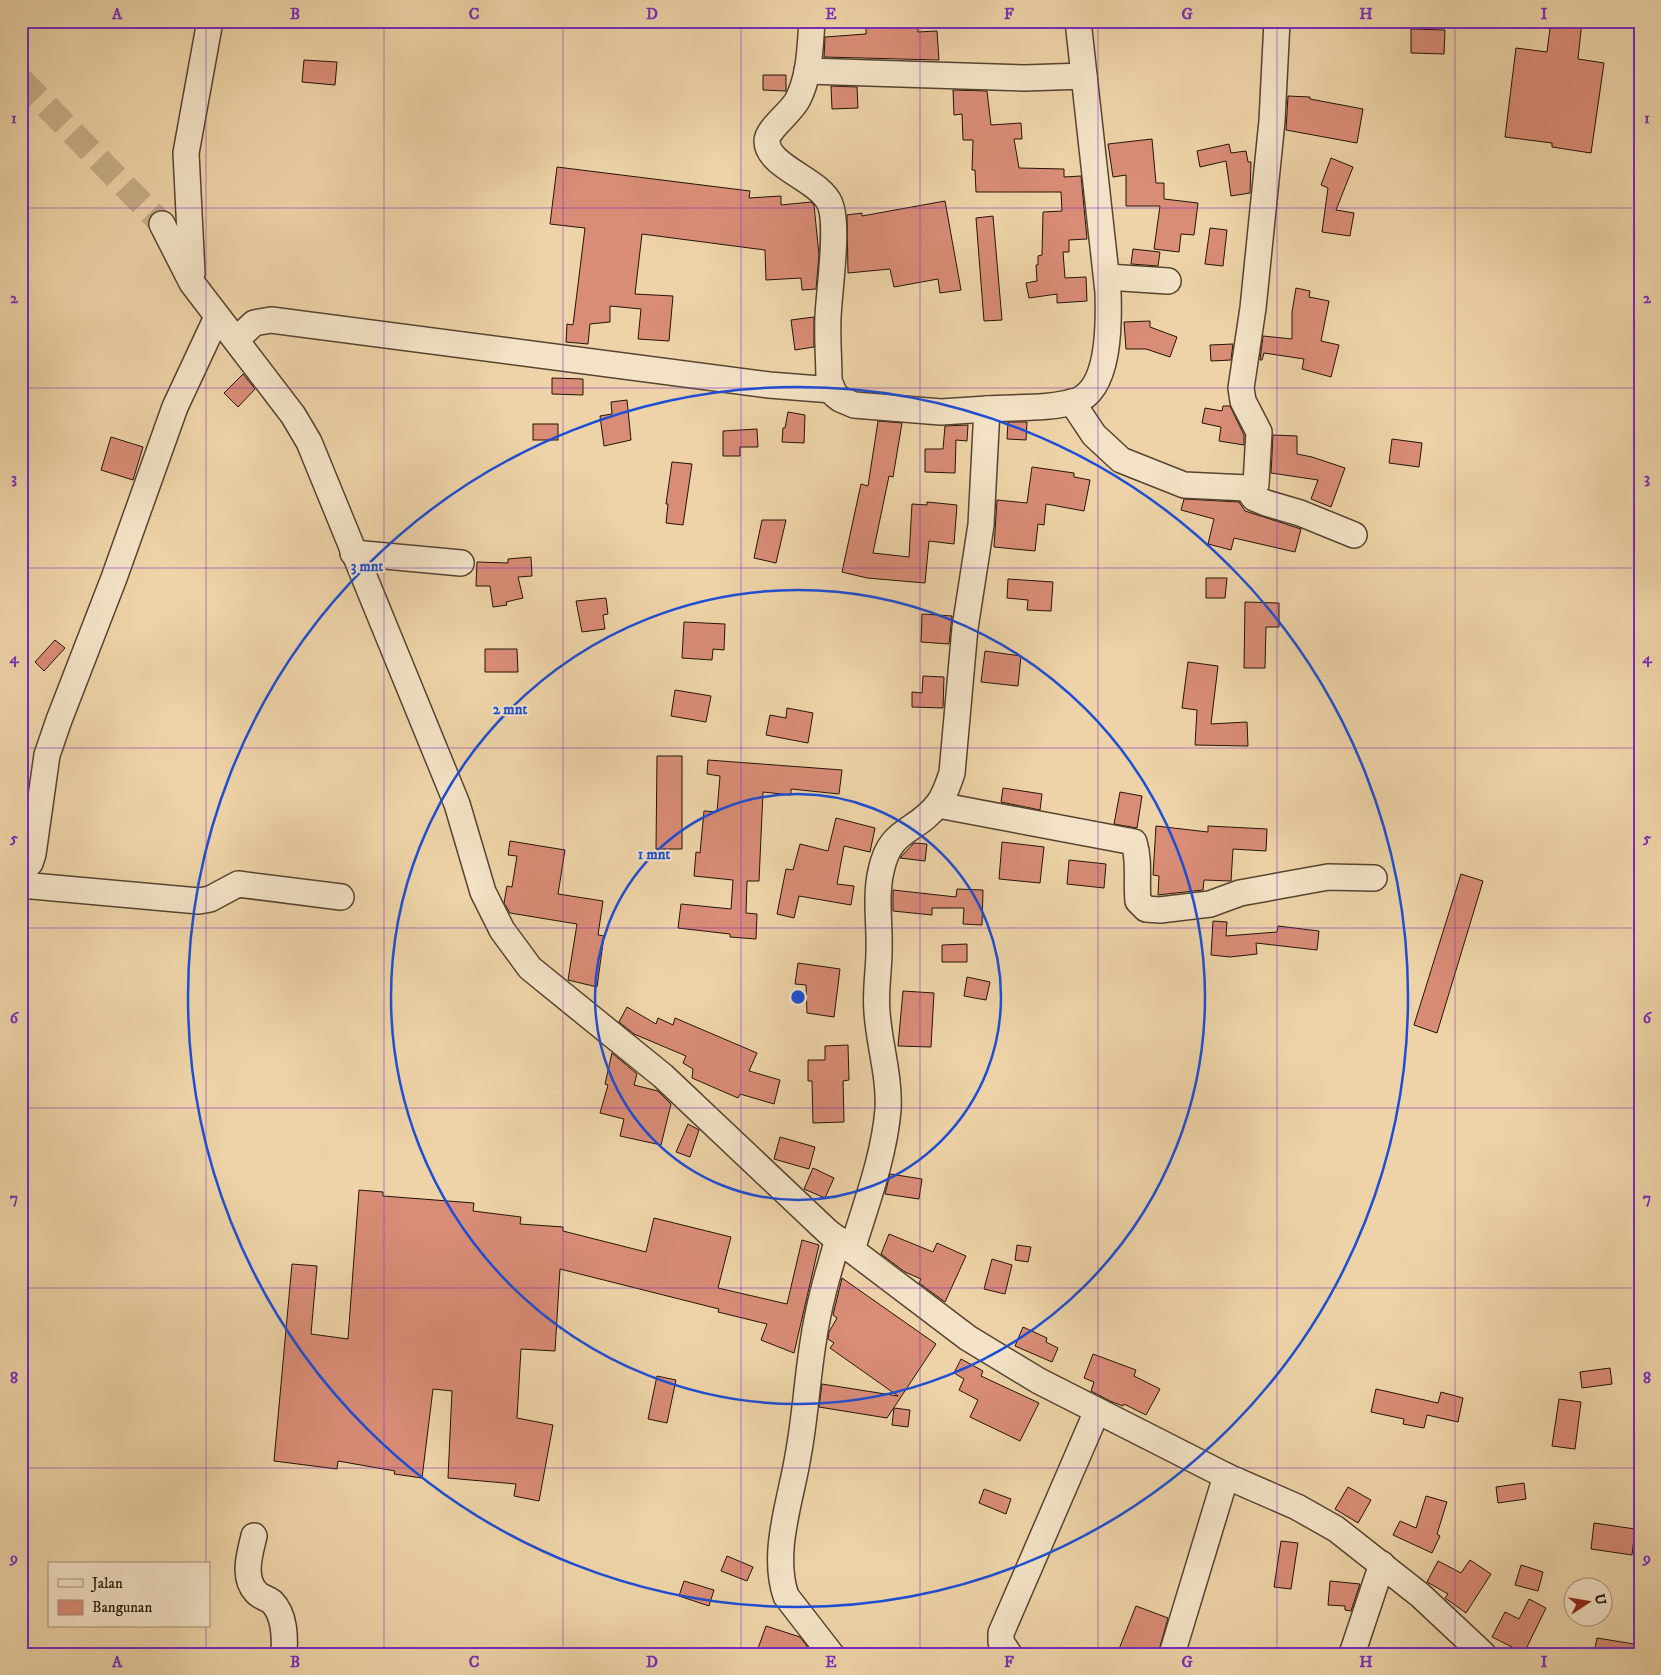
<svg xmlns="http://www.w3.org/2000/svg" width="1661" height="1675" font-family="'IM FELL DW Pica',serif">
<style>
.building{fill:#d98c76;stroke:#241409}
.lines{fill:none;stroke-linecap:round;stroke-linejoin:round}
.minor-tunnel{stroke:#c5ad87;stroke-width:25;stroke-dasharray:25 12;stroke-linecap:butt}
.minor-casing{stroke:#564430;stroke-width:28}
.minor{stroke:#f3e2c6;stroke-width:25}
.grid{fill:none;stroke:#7b2cbf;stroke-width:1;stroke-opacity:0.55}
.ring{fill:none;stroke:#1d4ed8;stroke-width:2.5}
.centre{fill:#1d4ed8;stroke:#f3e2c6;stroke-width:2.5}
.ring-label{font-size:15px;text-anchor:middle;font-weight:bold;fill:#1d4ed8;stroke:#f3e2c6;stroke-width:4;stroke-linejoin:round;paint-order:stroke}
.neatline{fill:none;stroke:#7b2cbf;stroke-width:2}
.grid-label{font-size:16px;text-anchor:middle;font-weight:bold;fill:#7b2cbf}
</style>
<rect width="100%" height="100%" fill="#edd3a7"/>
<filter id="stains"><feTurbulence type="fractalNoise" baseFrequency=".004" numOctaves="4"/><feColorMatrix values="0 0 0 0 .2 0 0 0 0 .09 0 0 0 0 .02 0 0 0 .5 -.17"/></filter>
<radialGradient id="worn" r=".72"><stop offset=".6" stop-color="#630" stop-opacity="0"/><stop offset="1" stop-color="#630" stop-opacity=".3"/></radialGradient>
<!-- building -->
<g class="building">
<path d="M866 21H918V32L937 31 939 60 824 57 825 37 866 34Z"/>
<path d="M1551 21H1582L1578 59 1604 63 1591 153 1552 147V143L1505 137 1516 48 1547 52Z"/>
<path d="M1411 29 1445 30 1444 54 1411 53Z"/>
<path d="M304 60 337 62 335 85 302 82Z"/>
<path d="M763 75H786V91L763 90Z"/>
<path d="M831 86 857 87 858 108 832 109Z"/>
<path d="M953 90 987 91 991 125 1021 123 1022 139H1014L1019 168 1064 169V177L1081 176 1087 239 1069 240V252H1063L1065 278 1086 277 1087 301 1057 303V294L1029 298 1026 283 1037 281 1036 265H1038V256L1042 255 1043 212 1062 211 1061 192H976L975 170H972L973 140H963L962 114 954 115Z"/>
<path d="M1288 96 1310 97V99L1363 109 1357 143 1286 130Z"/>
<path d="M1152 139 1156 183H1164V199L1198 203 1194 235 1181 234 1179 252 1154 249 1160 206H1126V175L1113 177 1108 144Z"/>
<path d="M1229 144 1231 153 1246 151 1248 162H1251L1250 193 1231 196 1226 161 1200 167 1197 151Z"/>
<path d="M1331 158 1353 167 1336 210 1354 213 1350 236 1322 232 1328 188 1321 185Z"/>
<path d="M557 167 750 191 749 198 781 196V205L811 202 814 205 819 255 816 289 802 290 801 278 766 280 765 250 642 234 635 294 673 296 669 341 638 339 641 309 610 306V322L590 324 588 344 566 342 567 324 573 325 585 228 550 224Z"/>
<path d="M945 201 961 290 940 293 938 279 894 287 890 269 848 273 847 215 862 213V216Z"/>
<path d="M993 216 1002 320 984 321 976 218Z"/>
<path d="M1210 228 1227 230 1223 266 1205 264Z"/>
<path d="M1133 249 1160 252 1158 266 1131 264Z"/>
<path d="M1296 288 1310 291 1309 297 1329 301 1321 341 1339 345 1331 377 1302 369 1304 359 1264 353 1262 360H1260L1263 336 1292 339V312Z"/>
<path d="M814 317V347L795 350 791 320Z"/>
<path d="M1150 321V327L1177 337 1170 357 1146 349H1126L1124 322Z"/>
<path d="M1233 344 1231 360 1211 361 1210 345Z"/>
<path d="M243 374 255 389 238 407 224 393Z"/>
<path d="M552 378 583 379V395L552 394Z"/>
<path d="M627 400 631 440 604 446 600 416 612 414 611 402Z"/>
<path d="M1223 406H1230L1244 435V445L1219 441 1221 427 1202 423 1205 408 1222 411Z"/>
<path d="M788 412 805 415 804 443 782 442 783 428H785Z"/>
<path d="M878 421 902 423 893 477 889 476 873 553 909 557 912 504 927 505V502L957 505 954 544 929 541 925 583 867 578 842 572 861 484 868 486Z"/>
<path d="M1008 422H1027L1026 440 1007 439Z"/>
<rect x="533" y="424" width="25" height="16"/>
<path d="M968 425 967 441 956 440 955 473 925 472V449H943L945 426Z"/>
<path d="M757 429 758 447H740V456H723V431Z"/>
<path d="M1273 435 1297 436V454L1312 457 1345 468 1331 507 1311 499 1318 480 1271 473Z"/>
<path d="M111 437 143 447 133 480 101 470Z"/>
<path d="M1392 439 1422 443 1419 467 1389 463Z"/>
<path d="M672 462 692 464 683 525 666 523 668 504H666Z"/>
<path d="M1032 467 1074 473V477L1090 480 1084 511 1046 504 1044 525 1038 524 1035 551 994 547 997 500 1027 503Z"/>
<path d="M1184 499 1239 502 1245 511 1301 529 1295 552 1234 538 1231 550 1208 544 1214 519 1181 510Z"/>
<path d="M762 520H786L776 563 754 558Z"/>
<path d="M531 557 532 576 518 577 523 598 506 602 507 605 493 607 490 586H476L477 562 508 563V559Z"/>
<path d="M1206 578H1227L1225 598H1206Z"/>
<path d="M1008 579 1053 582 1051 611 1027 610 1028 600 1007 598Z"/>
<path d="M606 598 608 614 603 615 605 629 582 632 576 601Z"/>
<path d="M1245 602 1279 603V627H1266L1265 668H1244Z"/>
<path d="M922 614 952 616 949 644 921 642Z"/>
<path d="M684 622 725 624 724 650 713 649 712 660 682 658Z"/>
<path d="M55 640 65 648 44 671 35 662Z"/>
<path d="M485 649H517L518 672H485Z"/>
<path d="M985 651 1021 656 1018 686 981 682Z"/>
<path d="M1188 662 1218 666 1211 724 1247 722 1248 746 1195 745 1197 710 1182 708Z"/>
<path d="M923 676 944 677 943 708 912 707V692L922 693Z"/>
<path d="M675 690 711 696 706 722 671 716Z"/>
<path d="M787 708 813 713 808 743 766 735 770 715 786 718Z"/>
<path d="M657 756H682V849H656Z"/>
<path d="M708 760 842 770 839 794 791 789V795L763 792 759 881H747L746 913 757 914 756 939 730 937V934L678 928 681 904 731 909 733 880 694 876 696 852 700 853 704 811 717 812 720 776 707 774Z"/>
<path d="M1003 788 1042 794 1040 810 1001 802Z"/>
<path d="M1120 792 1142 796 1137 828 1114 824Z"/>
<path d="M836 818 875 828 870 852 844 846 837 884 854 886 851 905 799 896 794 918 777 914 786 869 793 870 800 844 828 851Z"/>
<path d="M1156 826 1208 832V826L1267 829 1266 851 1233 849 1231 881 1204 880 1203 890 1158 895 1159 876 1153 875Z"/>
<path d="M510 841 565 850 558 894 603 901 598 935 604 936 597 987 568 980 577 924 510 913 504 903 507 886 512 887 517 856 508 855Z"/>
<path d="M1002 842 1044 847 1040 883 999 879Z"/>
<path d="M914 843 927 844 925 861 900 858Z"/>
<path d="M1069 860 1106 864 1104 888 1067 884Z"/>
<path d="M1461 874 1483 881 1437 1033 1414 1025Z"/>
<path d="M957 889 983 890 982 925 963 924 964 908H932V915L893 911V890L956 897Z"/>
<path d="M1213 921 1227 922 1226 936 1277 932 1278 926 1319 931 1317 950 1256 943 1257 954 1230 957 1211 955Z"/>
<path d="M967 944V962H942V945Z"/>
<path d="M798 963 840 969 834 1017 807 1013 806 985 795 984Z"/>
<path d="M967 977 990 982 986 1000 964 996Z"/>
<path d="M903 991 934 993 931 1047 898 1046Z"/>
<path d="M627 1007 656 1024 658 1018 673 1025 675 1018 757 1053 749 1071 780 1080 774 1104 740 1094 738 1098 692 1078 693 1069 683 1063 686 1056 634 1034 619 1022Z"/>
<path d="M848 1045 849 1080 843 1081 844 1122 813 1123 812 1081H808V1060H825V1046Z"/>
<path d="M612 1053 637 1074 634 1085 658 1091 671 1104 661 1145 620 1136 624 1119 600 1113 608 1085 605 1084Z"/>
<path d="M688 1124 699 1130 690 1157 676 1152Z"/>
<path d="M780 1137 815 1147 809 1169 774 1159Z"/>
<path d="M813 1168 834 1178 825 1198 804 1189Z"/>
<path d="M890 1174 922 1179 919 1199 885 1194Z"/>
<path d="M359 1190 383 1192V1196L474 1203 473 1211 521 1217 520 1224 563 1227V1231L646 1252 654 1218 731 1237 718 1288 787 1304 802 1240 819 1245 794 1353 761 1340 767 1324 718 1312 719 1309 560 1269 555 1351 521 1349 517 1418 553 1425 539 1501 514 1496 516 1484 448 1478 452 1391 433 1389 422 1478 394 1474 395 1471 338 1461 337 1469 274 1461 292 1264 317 1266 311 1334 348 1339Z"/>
<path d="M889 1234 933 1252 937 1243 966 1256 945 1302 919 1283 921 1279 905 1272 881 1254Z"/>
<path d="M1017 1245 1031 1247 1028 1262 1015 1260Z"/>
<path d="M992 1259 1012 1265 1005 1294 984 1289Z"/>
<path d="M842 1278 936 1344 887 1418 819 1407 822 1384 898 1396 830 1348 834 1343 828 1339 829 1332 837 1318 833 1315Z"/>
<path d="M1023 1327 1047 1338 1046 1342 1058 1348 1052 1362 1015 1346Z"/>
<path d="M1093 1354 1136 1370 1134 1376 1160 1389 1146 1415 1124 1404 1123 1406 1110 1401 1091 1391 1094 1382 1084 1378Z"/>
<path d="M961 1359 983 1371 981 1376 1039 1403 1020 1441 970 1417 978 1400 959 1390 964 1379 954 1373Z"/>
<path d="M1610 1368 1612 1384 1582 1388 1580 1372Z"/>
<path d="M657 1376 676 1380 667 1423 648 1419Z"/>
<path d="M1376 1389 1438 1403 1441 1392 1463 1398 1458 1422 1427 1415 1424 1428 1403 1424 1404 1419 1371 1412Z"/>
<path d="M1559 1399 1581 1402 1575 1449 1552 1446Z"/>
<path d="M894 1408 910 1410 908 1427 892 1425Z"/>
<path d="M1524 1483 1526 1499 1498 1503 1496 1487Z"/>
<path d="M1348 1487 1371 1500 1358 1523 1335 1509Z"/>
<path d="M984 1489 1011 1499 1006 1514 979 1503Z"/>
<path d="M1426 1496 1447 1502 1437 1534 1440 1536 1432 1553 1393 1535 1400 1521 1416 1528Z"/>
<path d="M1594 1523 1635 1529 1632 1555 1591 1549Z"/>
<path d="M1281 1541 1298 1543 1291 1589 1274 1587Z"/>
<path d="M727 1556 753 1567 747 1581 721 1571Z"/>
<path d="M1470 1560 1491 1574 1466 1613 1445 1598 1448 1594 1427 1582 1438 1561 1461 1573Z"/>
<path d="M1521 1565 1543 1572 1538 1591 1515 1585Z"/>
<path d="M684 1581 714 1590 709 1606 679 1596Z"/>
<path d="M1330 1581 1360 1584 1351 1611 1345 1610V1606L1328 1605Z"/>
<path d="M1529 1599 1546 1608 1524 1653 1492 1637 1505 1612 1519 1619Z"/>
<path d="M1136 1606 1168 1618 1158 1654H1132L1119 1649Z"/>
<path d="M766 1626 800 1637 807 1646 804 1654H756Z"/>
<path d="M1597 1638 1640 1645V1654H1594Z"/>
</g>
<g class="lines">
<!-- minor-tunnel -->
<path class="minor-tunnel" d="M21 80 162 224"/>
<defs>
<g id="minor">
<path d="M812 21C810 47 810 75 798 99 792 112 767 129 767 141 767 167 821 180 830 204 839 225 829 291 828 317 827 338 829 360 829 381L835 395 840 399 854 405 941 412 987 409"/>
<path d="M807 71 1024 78 1084 76"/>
<path d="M162 224 192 283 293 415 309 442 457 804 483 892 502 930 530 968 663 1076 828 1232 968 1338 1039 1381 1226 1476 1297 1507 1336 1529 1420 1595 1483 1654"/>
<path d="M192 273 186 153 210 21"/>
<path d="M1107 277 1168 281"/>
<path d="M237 339 254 323 271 320 769 385 832 390"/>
<path d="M1072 402 1094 435 1121 460 1184 485 1247 488 1256 484 1259 432 1243 401 1241 388 1253 308 1272 121 1277 21"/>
<path d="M1247 488 1254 498 1266 503 1300 513 1354 535"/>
<path d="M353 553 461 563"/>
<path d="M938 805 1134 842C1140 862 1136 881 1138 901L1146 909 1160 910 1210 904 1240 893 1328 877 1374 878"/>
<path d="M21 873 30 863 33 854 47 755 59 720 114 578 175 407 217 317"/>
<path d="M21 885 199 901 210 899 238 884 341 897"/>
<path d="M852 1250C866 1204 884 1157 888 1110 890 1077 879 1044 877 1012 875 991 879 971 879 951 880 924 875 897 881 871 890 827 915 834 938 804 945 795 948 784 952 773L965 628 981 525 987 409C1014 407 1051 409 1076 401 1110 389 1109 322 1108 292L1078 21"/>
<path d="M254 1536C250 1553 242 1577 256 1592 260 1597 267 1598 272 1602 285 1615 285 1637 284 1654"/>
<path d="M831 1654 786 1596C771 1552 791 1500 798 1456 805 1419 807 1381 813 1343 818 1307 828 1273 838 1239"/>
<path d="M1009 1654 1001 1642V1633L1097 1411"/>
<path d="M1172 1654 1226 1476"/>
<path d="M1352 1654 1382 1564"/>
</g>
</defs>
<!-- minor casing -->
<use href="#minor" class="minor-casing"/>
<!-- minor -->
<use href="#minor" class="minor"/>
</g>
<!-- grid -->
<path class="grid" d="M206 21V1564M384 21V1654M563 21V1654M741 21V1654M920 21V1654M1098 21V1654M1277 21V1654M1455 21V1654M21 208H1640M21 388H1640M21 568H1640M21 748H1640M21 928H1640M21 1108H1640M21 1288H1640M21 1468H1640M206 1626V1654"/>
<!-- distance rings -->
<g class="ring">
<circle cx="798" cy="997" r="203"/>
<circle cx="798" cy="997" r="407"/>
<circle cx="798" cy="997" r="610"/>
</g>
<circle cx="798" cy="997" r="8" class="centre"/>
<g class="ring-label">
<text x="367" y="571">3 mnt</text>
<text x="510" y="714">2 mnt</text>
<text x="654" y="859">1 mnt</text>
</g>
<!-- margin -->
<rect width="1661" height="1675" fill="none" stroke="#edd3a7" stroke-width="55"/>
<!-- legend -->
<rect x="48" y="1562" width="162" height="65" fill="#f3e2c6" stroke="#a0907a"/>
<rect x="58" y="1579" width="25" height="8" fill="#f3e2c6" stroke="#a0907a"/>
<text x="92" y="1588" font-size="15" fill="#241409">Jalan</text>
<rect x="58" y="1600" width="25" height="15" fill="#d98c76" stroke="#a0907a"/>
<text x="92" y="1612" font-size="15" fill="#241409">Bangunan</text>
<!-- north arrow -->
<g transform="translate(1588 1602) rotate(78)"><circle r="24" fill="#f3e2c6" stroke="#a0907a"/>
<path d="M0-4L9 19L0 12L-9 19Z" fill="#8f2418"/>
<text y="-8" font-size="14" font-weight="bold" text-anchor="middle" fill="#241409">U</text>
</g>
<rect x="28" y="28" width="1606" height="1620" class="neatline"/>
<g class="grid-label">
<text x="117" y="19">A</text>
<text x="295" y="19">B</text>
<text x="474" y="19">C</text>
<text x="652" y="19">D</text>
<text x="831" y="19">E</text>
<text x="1009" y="19">F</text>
<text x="1187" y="19">G</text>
<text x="1366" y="19">H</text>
<text x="1544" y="19">I</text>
<text x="14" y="123">1</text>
<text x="1647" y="123">1</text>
<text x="14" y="303">2</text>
<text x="1647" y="303">2</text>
<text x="14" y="483">3</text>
<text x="1647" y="483">3</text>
<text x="14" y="663">4</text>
<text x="1647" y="663">4</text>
<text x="14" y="843">5</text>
<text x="1647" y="843">5</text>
<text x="14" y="1023">6</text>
<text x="1647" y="1023">6</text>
<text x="14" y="1203">7</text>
<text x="1647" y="1203">7</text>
<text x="14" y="1383">8</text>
<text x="1647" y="1383">8</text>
<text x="14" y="1563">9</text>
<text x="1647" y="1563">9</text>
<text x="117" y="1667">A</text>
<text x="295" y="1667">B</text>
<text x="474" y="1667">C</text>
<text x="652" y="1667">D</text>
<text x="831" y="1667">E</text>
<text x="1009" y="1667">F</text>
<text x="1187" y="1667">G</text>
<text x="1366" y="1667">H</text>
<text x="1544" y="1667">I</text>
</g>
<rect width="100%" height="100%" filter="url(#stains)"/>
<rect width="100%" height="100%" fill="url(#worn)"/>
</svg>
